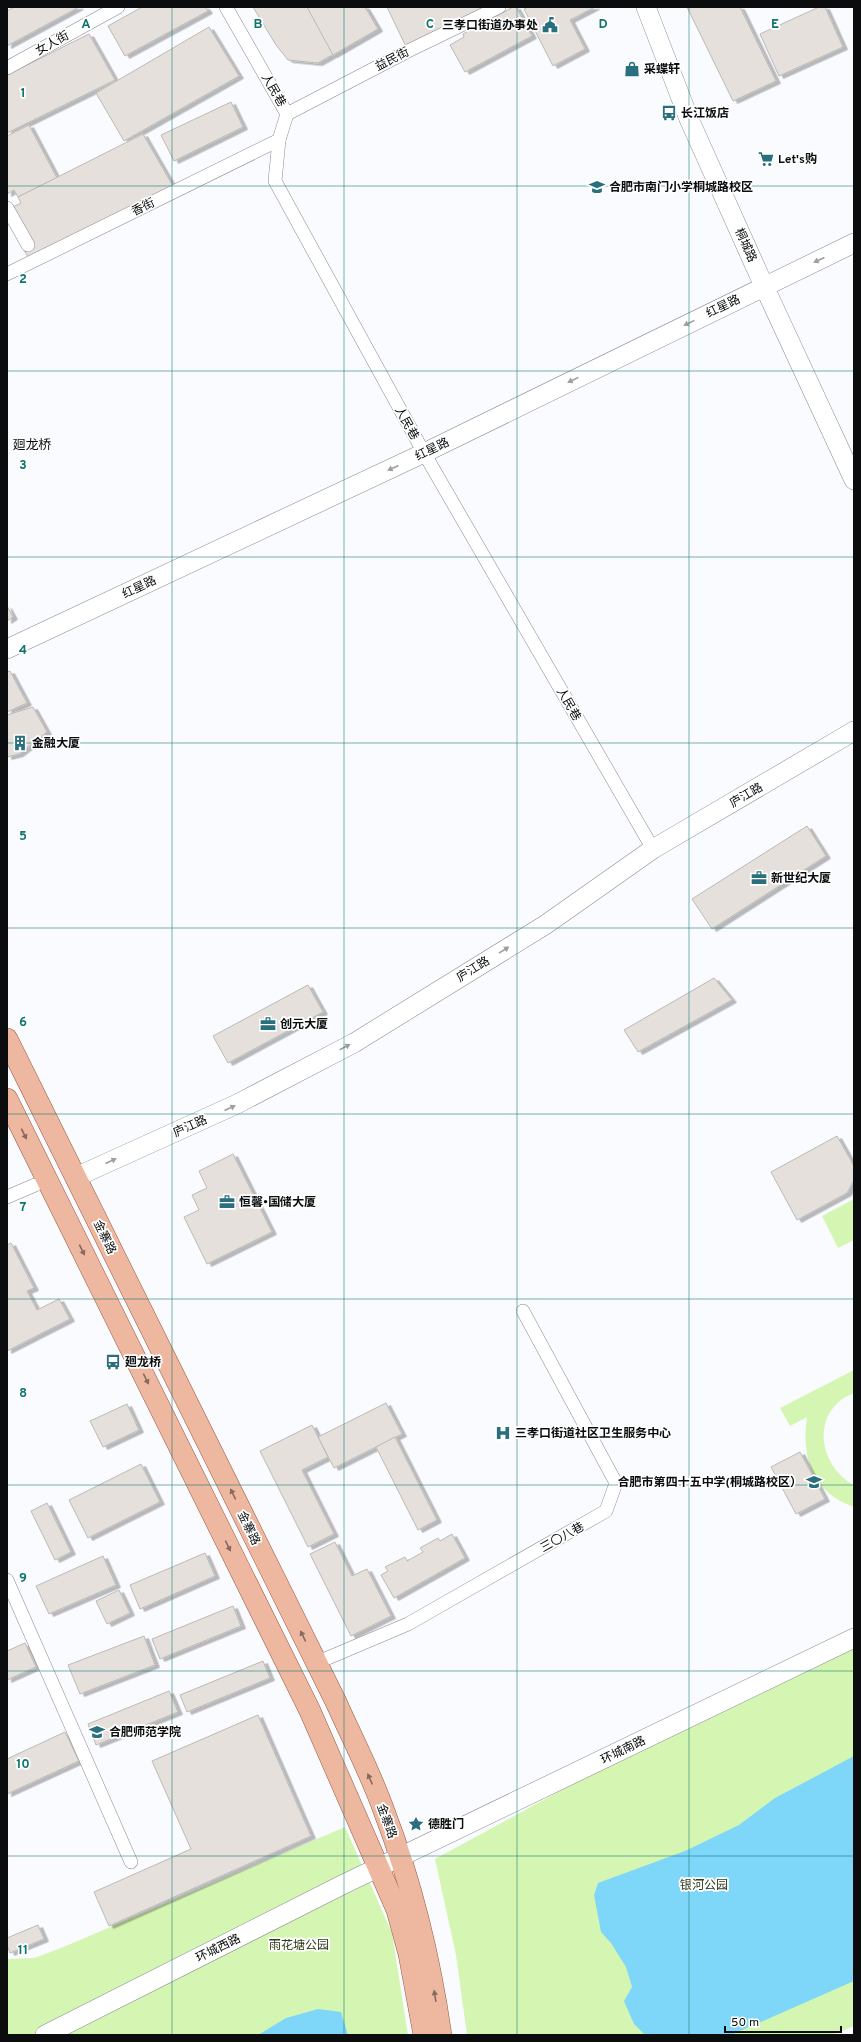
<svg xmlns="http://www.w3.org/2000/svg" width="861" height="2042" font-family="Overpass,'Noto Sans SC',sans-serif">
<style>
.green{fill:#d5f6b2}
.water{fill:#7ed6f9}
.building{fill:#e5e0db;stroke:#bdb9b3;filter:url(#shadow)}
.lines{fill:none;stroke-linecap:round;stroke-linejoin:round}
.street-casing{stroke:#888b91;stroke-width:14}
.secondary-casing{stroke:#888b91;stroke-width:20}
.primary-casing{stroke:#975c42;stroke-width:22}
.street{stroke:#fff;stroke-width:13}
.secondary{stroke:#fff;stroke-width:19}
.primary{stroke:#eeb79f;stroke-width:21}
.oneway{fill:#9d9e9e}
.oneway2{fill:#876a5d}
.grid{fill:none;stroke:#0f766e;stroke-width:1;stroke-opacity:0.55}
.labels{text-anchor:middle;stroke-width:3.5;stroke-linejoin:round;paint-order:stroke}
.poi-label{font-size:12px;font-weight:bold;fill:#0a0c0d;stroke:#fff;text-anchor:start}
.street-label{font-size:12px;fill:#0a0c0d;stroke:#fff}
.park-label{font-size:12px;fill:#2b3b17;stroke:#fff}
.neighbourhood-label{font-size:13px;fill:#0a0c0d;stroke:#fff}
.grid-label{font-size:13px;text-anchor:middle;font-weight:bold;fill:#0f766e;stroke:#fff;stroke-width:3.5;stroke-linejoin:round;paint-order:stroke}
</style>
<defs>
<filter id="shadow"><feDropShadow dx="4.5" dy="2.5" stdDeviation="0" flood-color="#0004"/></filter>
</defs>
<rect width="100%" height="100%" fill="#f9fbff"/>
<!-- green -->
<g class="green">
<path d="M854 1199V1240L838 1248 822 1216Z"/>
<path d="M854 1370V1393C850 1395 844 1397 840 1401 811 1425 824 1469 854 1485V1507C812 1493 801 1456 807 1417L790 1426 780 1408Z"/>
<path d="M854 1644V2026L832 2035H467L456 1955 435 1859 593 1773Z"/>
<path d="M345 1827 392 1933 408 2035H7V1959L34 1958 61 1948Z"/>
</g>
<!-- water -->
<g class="water">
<path d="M854 1756V1981L731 2035H645L634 2024 624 2001 632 1987 626 1967 611 1943 601 1932 594 1895 598 1883 685 1851 739 1825 775 1798Z"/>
<path d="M318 2009 341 2012 348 2035H258L286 2018Z"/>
</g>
<!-- building -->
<g class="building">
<path d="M14 7H79L7 46V11Z"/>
<path d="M142 7H205L208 11 125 56 108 26Z"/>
<path d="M253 7H365L378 29 318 63 288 60 276 45Z"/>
<path d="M307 7H365L378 29 333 55Z"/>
<path d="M387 7H499L408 51Z"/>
<path d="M513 7H516L532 36 465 72 450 45 464 37 463 34Z"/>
<path d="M528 7H595L570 20 585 49 553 66 524 9Z"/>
<path d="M687 7H740L776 81 733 101Z"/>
<path d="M819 7H825L843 47 779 76 760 34Z"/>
<path d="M209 27 239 76 124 141 96 93Z"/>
<path d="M89 34 115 80 7 133V75Z"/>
<path d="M231 102 243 127 174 161 161 135Z"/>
<path d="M29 125 57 178 18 197 14 190 7 194V136Z"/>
<path d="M143 134 174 188 30 260 21 245 13 207 21 203 18 197Z"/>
<path d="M7 606 13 617 7 621Z"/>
<path d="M10 671 27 703 7 712V672Z"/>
<path d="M33 707 47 732 19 754 7 757V715Z"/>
<path d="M807 826 826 856 712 929 692 899Z"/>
<path d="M714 978 732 1000 638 1052 624 1030Z"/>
<path d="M308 985 323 1012 228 1063 213 1036Z"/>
<path d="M837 1136 854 1166V1180L847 1193 797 1220 771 1172Z"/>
<path d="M233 1154 272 1232 207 1264 184 1217 199 1210 192 1195 207 1188 199 1171Z"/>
<path d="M11 1243 34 1288 27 1291 37 1310 59 1299 70 1319 7 1351V1245Z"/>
<path d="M386 1403 402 1434 334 1468 318 1437Z"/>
<path d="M127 1404 139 1430 103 1447 90 1421Z"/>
<path d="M312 1425 328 1457 302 1470 334 1534 308 1547 260 1451Z"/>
<path d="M395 1437 437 1520 418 1530 376 1447Z"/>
<path d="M800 1452 825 1499 796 1514 771 1467Z"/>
<path d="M141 1464 160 1502 88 1538 69 1500Z"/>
<path d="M47 1503 71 1552 55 1560 31 1511Z"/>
<path d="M452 1534 465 1558 394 1598 381 1575 388 1571 385 1567 405 1557 407 1561 423 1552 420 1548 438 1538 440 1541Z"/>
<path d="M335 1542 352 1576 367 1569 391 1616 351 1636 310 1554Z"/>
<path d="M205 1553 215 1576 140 1609 130 1585Z"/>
<path d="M103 1556 116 1585 49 1614 36 1586Z"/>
<path d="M119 1590 130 1613 107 1624 96 1601Z"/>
<path d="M233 1606 241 1626 160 1659 152 1639Z"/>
<path d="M144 1636 155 1665 80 1694 68 1665Z"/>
<path d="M25 1643 36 1667 7 1680V1651Z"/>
<path d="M263 1661 270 1678 187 1712 180 1695Z"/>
<path d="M169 1691 178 1712 96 1745 88 1724Z"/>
<path d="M258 1715 311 1836 109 1926 94 1892 191 1849 152 1761Z"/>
<path d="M65 1732 79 1761 7 1794V1759Z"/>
<path d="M38 1925 44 1939 10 1953 7 1945V1938Z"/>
</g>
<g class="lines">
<defs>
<g id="street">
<path d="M226 7 287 114 279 140 275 181 424 453 653 849"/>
<path d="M7 68 118 7"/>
<path d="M287 114 408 51 499 7"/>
<path d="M7 208 28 245"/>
<path d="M7 274 279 140"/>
<path d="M7 1197 35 1185"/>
<path d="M7 1580 131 1862"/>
<path d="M316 1663 408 1624 606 1511 616 1483 523 1311"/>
</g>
<g id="secondary">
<path d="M646 7 689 119 764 286 854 480"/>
<path d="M7 649 424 453 854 243"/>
<path d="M76 1177 237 1104 354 1043 545 925 653 849 854 731"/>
<path d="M45 2035 344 1884 854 1638"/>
</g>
<g id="primary">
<path d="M7 1039 336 1702C352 1738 371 1774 384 1811 412 1884 430 1958 441 2035"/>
<path d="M7 1099 310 1711 397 1910 409 1954 424 2035"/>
</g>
</defs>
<!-- street casing -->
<use href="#street" class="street-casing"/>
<!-- secondary casing -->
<use href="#secondary" class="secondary-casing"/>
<!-- primary casing -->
<use href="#primary" class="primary-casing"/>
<!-- street -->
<use href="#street" class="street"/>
<!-- secondary -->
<use href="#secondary" class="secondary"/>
<!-- primary -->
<use href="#primary" class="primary"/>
</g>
<!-- one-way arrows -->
<defs><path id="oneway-solid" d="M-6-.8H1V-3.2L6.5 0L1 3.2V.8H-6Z"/></defs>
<g class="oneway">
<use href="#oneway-solid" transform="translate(819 260) rotate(155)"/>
<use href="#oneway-solid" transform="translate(689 323) rotate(154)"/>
<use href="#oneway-solid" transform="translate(573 380) rotate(154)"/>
<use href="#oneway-solid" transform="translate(393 468) rotate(155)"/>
<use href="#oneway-solid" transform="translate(504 950) rotate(-32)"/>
<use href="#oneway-solid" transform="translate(345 1047) rotate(-28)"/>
<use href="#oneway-solid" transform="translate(230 1108) rotate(-24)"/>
<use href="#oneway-solid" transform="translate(111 1161) rotate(-24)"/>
</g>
<g class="oneway2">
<use href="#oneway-solid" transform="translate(24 1134) rotate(64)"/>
<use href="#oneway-solid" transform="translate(82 1250) rotate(64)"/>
<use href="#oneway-solid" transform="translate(146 1379) rotate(64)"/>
<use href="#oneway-solid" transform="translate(233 1494) rotate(-116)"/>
<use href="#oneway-solid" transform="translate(228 1546) rotate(64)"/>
<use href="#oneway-solid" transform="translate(303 1636) rotate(-116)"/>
<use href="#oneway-solid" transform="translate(370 1779) rotate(-114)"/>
<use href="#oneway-solid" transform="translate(435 1996) rotate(-99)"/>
</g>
<!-- grid -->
<path class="grid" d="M172 7V2035M344 7V2035M517 7V2035M689 7V2035M7 186H854M7 371H854M7 557H854M7 743H854M7 928H854M7 1114H854M7 1299H854M7 1485H854M7 1671H854M7 1856H854"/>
<!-- icons -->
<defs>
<symbol id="civic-bare" viewBox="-9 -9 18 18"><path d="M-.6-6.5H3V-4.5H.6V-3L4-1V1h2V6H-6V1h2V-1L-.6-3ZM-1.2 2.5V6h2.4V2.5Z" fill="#296f7d" stroke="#fff" stroke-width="2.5" paint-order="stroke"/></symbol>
<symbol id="shop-bare" viewBox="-9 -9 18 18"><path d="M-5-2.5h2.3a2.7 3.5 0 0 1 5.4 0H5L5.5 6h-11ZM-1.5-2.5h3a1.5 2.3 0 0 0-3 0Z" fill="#296f7d" stroke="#fff" stroke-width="2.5" paint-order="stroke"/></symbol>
<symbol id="bus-bare" viewBox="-9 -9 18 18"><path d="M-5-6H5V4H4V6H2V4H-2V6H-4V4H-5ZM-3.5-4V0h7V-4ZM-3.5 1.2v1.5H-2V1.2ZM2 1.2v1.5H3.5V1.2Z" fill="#296f7d" stroke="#fff" stroke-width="2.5" paint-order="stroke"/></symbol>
<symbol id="supermarket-bare" viewBox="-9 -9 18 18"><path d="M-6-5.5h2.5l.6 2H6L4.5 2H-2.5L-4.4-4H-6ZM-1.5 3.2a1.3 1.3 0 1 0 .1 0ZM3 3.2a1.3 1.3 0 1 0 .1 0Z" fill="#296f7d" stroke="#fff" stroke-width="2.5" paint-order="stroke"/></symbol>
<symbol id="school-bare" viewBox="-9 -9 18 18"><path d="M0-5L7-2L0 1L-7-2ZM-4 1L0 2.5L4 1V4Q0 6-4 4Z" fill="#296f7d" stroke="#fff" stroke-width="2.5" paint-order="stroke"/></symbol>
<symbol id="building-bare" viewBox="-9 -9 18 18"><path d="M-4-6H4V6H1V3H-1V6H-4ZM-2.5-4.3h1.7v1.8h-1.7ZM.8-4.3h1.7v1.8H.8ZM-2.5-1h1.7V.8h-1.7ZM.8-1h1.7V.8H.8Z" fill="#296f7d" stroke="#fff" stroke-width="2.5" paint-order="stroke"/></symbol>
<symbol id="office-bare" viewBox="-9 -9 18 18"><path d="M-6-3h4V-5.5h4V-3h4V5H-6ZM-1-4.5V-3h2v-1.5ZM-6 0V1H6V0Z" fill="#296f7d" stroke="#fff" stroke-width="2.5" paint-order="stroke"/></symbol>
<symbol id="hospital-bare" viewBox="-9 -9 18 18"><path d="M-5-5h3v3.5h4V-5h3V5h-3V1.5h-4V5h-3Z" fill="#296f7d" stroke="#fff" stroke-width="2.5" paint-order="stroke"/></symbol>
<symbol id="university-bare" viewBox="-9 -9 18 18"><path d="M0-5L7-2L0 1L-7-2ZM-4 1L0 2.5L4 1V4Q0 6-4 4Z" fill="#296f7d" stroke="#fff" stroke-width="2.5" paint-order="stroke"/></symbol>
<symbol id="sight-bare" viewBox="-9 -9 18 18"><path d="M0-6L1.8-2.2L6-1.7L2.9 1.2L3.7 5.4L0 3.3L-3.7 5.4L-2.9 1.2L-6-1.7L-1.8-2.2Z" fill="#296f7d" stroke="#fff" stroke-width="2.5" paint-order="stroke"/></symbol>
</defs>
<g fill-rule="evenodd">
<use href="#civic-bare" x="539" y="14" width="22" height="22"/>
<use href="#shop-bare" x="621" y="58" width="22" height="22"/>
<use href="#bus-bare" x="658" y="102" width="22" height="22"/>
<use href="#supermarket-bare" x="755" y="148" width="22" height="22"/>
<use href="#school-bare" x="586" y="176" width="22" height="22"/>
<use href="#building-bare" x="9" y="732" width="22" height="22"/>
<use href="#office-bare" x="748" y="867" width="22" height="22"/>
<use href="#office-bare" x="257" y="1013" width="22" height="22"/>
<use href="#office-bare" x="216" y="1191" width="22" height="22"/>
<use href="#bus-bare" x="102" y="1351" width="22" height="22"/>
<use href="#hospital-bare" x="492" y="1422" width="22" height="22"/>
<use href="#school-bare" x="803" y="1471" width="22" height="22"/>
<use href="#university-bare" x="86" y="1721" width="22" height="22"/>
<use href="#sight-bare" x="405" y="1813" width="22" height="22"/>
</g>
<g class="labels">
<!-- poi labels -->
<g class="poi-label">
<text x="538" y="29" text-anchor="end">三孝口街道办事处</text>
<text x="644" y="73">采蝶轩</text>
<text x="681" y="117">长江饭店</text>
<text x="778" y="163">Let's购</text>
<text x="609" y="191">合肥市南门小学桐城路校区</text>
<text x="32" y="747">金融大厦</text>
<text x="771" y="882">新世纪大厦</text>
<text x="280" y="1028">创元大厦</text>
<text x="239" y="1206">恒馨•国储大厦</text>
<text x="125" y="1366">廻龙桥</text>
<text x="515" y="1437">三孝口街道社区卫生服务中心</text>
<text x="802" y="1486" text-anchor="end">合肥市第四十五中学(桐城路校区）</text>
<text x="109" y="1736">合肥师范学院</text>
<text x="428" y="1828">德胜门</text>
</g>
<!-- street labels -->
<g class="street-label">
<text transform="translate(52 43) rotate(-29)" y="4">女人街</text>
<text transform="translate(392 59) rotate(-27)" y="4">益民街</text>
<text transform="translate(274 90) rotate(60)" y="4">人民巷</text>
<text transform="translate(143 207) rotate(-26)" y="4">香街</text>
<text transform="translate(746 245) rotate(66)" y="4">桐城路</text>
<text transform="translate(723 306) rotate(-26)" y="4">红星路</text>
<text transform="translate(407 423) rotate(61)" y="4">人民巷</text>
<text transform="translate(432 449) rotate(-26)" y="4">红星路</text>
<text transform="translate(139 587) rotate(-25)" y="4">红星路</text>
<text transform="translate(569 704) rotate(60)" y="4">人民巷</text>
<text transform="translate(746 795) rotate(-30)" y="4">庐江路</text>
<text transform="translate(473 969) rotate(-32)" y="4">庐江路</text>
<text transform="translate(190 1126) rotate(-24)" y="4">庐江路</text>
<text transform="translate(105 1237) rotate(64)" y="4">金寨路</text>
<text transform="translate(249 1528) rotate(64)" y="4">金寨路</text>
<text transform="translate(562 1537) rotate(-29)" y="4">三〇八巷</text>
<text transform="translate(623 1750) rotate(-26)" y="4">环城南路</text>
<text transform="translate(387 1821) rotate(70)" y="4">金寨路</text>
<text transform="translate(218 1948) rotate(-26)" y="4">环城西路</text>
</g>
<!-- park labels -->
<g class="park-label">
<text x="704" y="1889">银河公园</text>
<text x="299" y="1949">雨花塘公园</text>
</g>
<!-- neighbourhood labels -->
<g class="neighbourhood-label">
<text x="32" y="449">廻龙桥</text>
</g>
</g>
<g class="grid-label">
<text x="86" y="28">A</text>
<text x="258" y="28">B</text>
<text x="430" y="28">C</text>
<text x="603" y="28">D</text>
<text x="775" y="28">E</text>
<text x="23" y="97">1</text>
<text x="23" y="283">2</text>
<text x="23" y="469">3</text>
<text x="23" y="654">4</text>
<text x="23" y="840">5</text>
<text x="23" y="1026">6</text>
<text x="23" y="1211">7</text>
<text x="23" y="1397">8</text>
<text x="23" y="1582">9</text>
<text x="23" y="1768">10</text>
<text x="23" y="1954">11</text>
</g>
<!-- border -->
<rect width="861" height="2042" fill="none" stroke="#0a0c0d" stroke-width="16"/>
<!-- scale -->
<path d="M725 2026v6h116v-6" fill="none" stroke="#0a0c0d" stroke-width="2"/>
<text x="731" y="2026" font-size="12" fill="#0a0c0d" stroke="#ffffff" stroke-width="3" paint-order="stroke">50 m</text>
</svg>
